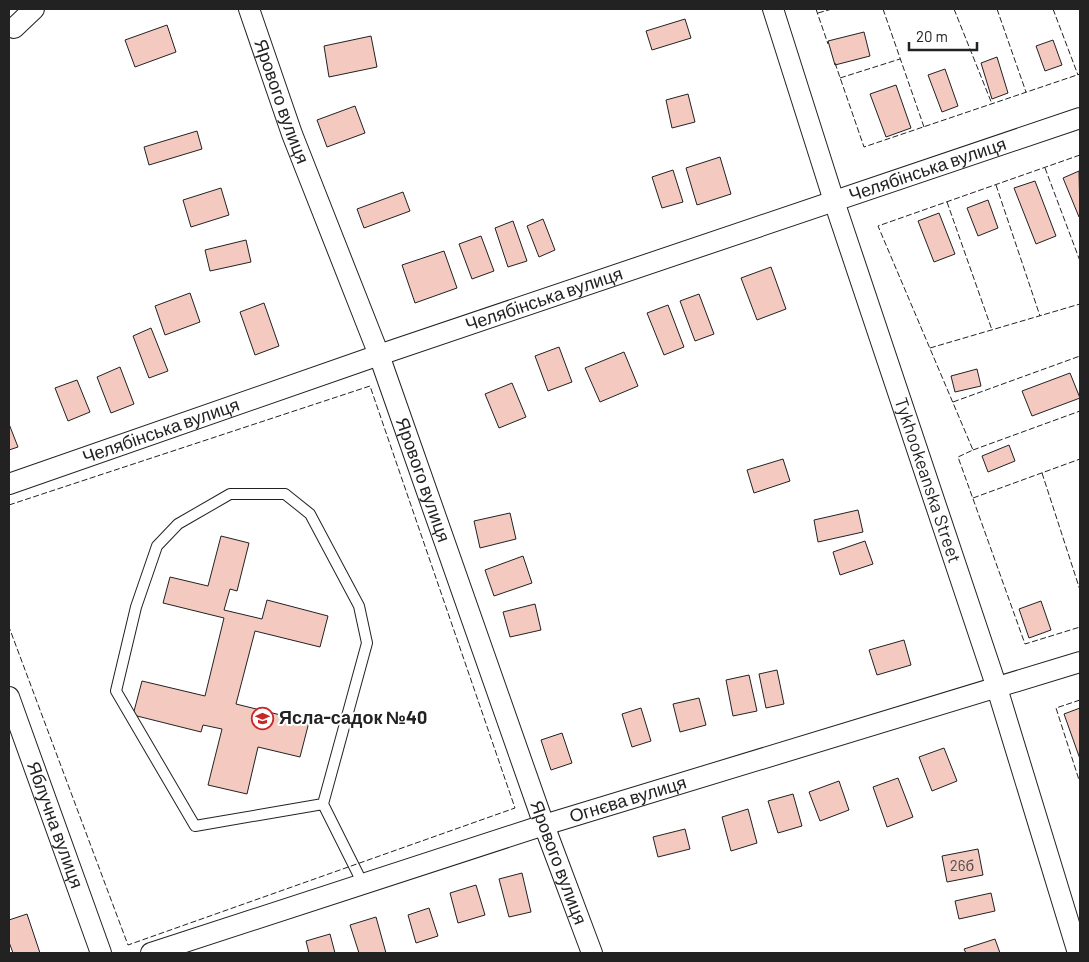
<svg xmlns="http://www.w3.org/2000/svg" width="1089" height="962" font-family="Barlow,sans-serif">
<style>
.building{fill:#f3c9c0;stroke:#222}
.lines{fill:none;stroke-linecap:round;stroke-linejoin:round}
.service-casing{stroke:#222;stroke-width:12}
.minor-casing{stroke:#222;stroke-width:22}
.service{stroke:#fff;stroke-width:10}
.minor{stroke:#fff;stroke-width:20}
.fence{stroke:#222;stroke-width:1;stroke-dasharray:6 2.5;stroke-linecap:butt}
.labels{text-anchor:middle;stroke-width:4;stroke-linejoin:round;paint-order:stroke}
.number-label{font-size:15px;fill:#564c4a}
.street-label{font-size:18px;fill:#222;stroke:#fff}
.poi-label{font-size:18px;font-weight:bold;fill:#222;stroke:#fff;text-anchor:start}
</style>
<rect width="100%" height="100%" fill="#fff"/>
<!-- building -->
<g class="building">
<path d="M685 19 691 38 652 50 646 31Z"/>
<path d="M167 25 176 52 135 67 125 40Z"/>
<path d="M864 32 870 56 835 65 828 41Z"/>
<path d="M371 36 377 67 329 77 324 46Z"/>
<path d="M1053 40 1062 65 1045 71 1036 46Z"/>
<path d="M997 57 1008 93 992 99 981 63Z"/>
<path d="M945 69 958 106 942 112 928 75Z"/>
<path d="M896 85 911 128 886 137 870 94Z"/>
<path d="M688 94 695 122 672 128 666 100Z"/>
<path d="M355 106 365 133 327 147 317 120Z"/>
<path d="M197 131 202 149 149 165 144 147Z"/>
<path d="M720 157 731 194 697 205 686 168Z"/>
<path d="M673 170 683 202 662 208 652 177Z"/>
<path d="M1079 171 1080 216 1079 217 1063 178Z"/>
<path d="M1035 181 1056 236 1036 244 1014 188Z"/>
<path d="M221 188 229 215 191 227 183 200Z"/>
<path d="M403 192 410 211 364 228 357 209Z"/>
<path d="M988 200 998 228 978 236 967 208Z"/>
<path d="M939 213 955 254 934 262 918 221Z"/>
<path d="M543 219 555 250 539 257 527 226Z"/>
<path d="M513 221 527 261 508 267 495 228Z"/>
<path d="M481 236 494 271 472 279 459 244Z"/>
<path d="M246 240 251 262 210 271 205 250Z"/>
<path d="M444 251 457 288 415 303 402 265Z"/>
<path d="M771 267 786 309 757 320 741 278Z"/>
<path d="M190 293 200 322 165 335 155 306Z"/>
<path d="M699 294 714 334 695 341 680 301Z"/>
<path d="M264 303 279 346 255 355 240 312Z"/>
<path d="M668 305 684 347 664 355 647 313Z"/>
<path d="M151 328 168 371 149 378 133 336Z"/>
<path d="M559 347 572 382 548 391 535 356Z"/>
<path d="M624 352 638 386 600 402 585 368Z"/>
<path d="M120 367 134 404 111 413 97 377Z"/>
<path d="M977 369 981 386 955 392 951 376Z"/>
<path d="M1070 373 1080 398 1032 416 1022 391Z"/>
<path d="M77 380 90 412 68 421 55 388Z"/>
<path d="M512 383 526 417 499 428 485 394Z"/>
<path d="M9 424 18 447 9 450Z"/>
<path d="M1009 445 1015 461 988 472 982 456Z"/>
<path d="M783 459 790 481 754 493 747 470Z"/>
<path d="M858 510 863 532 818 542 814 520Z"/>
<path d="M510 513 516 539 480 548 474 521Z"/>
<path d="M221 536 249 543 237 591 230 589 224 610 262 619 267 600 328 616 320 647 255 631 236 704 309 722 300 757 258 747 247 794 208 785 222 729 203 725 201 732 133 715 142 681 205 696 224 618 163 603 170 577 208 586Z"/>
<path d="M865 541 873 564 840 575 833 552Z"/>
<path d="M523 556 532 583 494 596 485 570Z"/>
<path d="M1041 601 1051 630 1029 638 1019 609Z"/>
<path d="M535 604 541 630 510 637 503 612Z"/>
<path d="M904 640 911 665 877 675 869 650Z"/>
<path d="M777 670 784 704 766 708 759 674Z"/>
<path d="M749 675 757 711 733 716 726 680Z"/>
<path d="M699 698 706 725 680 732 673 704Z"/>
<path d="M641 708 651 741 632 747 622 714Z"/>
<path d="M1080 708V759L1064 714Z"/>
<path d="M562 733 572 763 551 770 541 740Z"/>
<path d="M944 748 957 781 932 791 919 757Z"/>
<path d="M898 778 913 817 887 827 873 787Z"/>
<path d="M839 781 849 810 820 821 809 792Z"/>
<path d="M793 794 802 826 778 833 768 801Z"/>
<path d="M748 809 757 843 731 851 722 817Z"/>
<path d="M685 829 690 849 658 857 653 837Z"/>
<path d="M978 849 983 875 947 882 942 856Z"/>
<path d="M522 873 531 912 509 917 499 879Z"/>
<path d="M476 885 485 915 458 923 450 893Z"/>
<path d="M991 893 995 911 959 919 955 901Z"/>
<path d="M429 908 438 936 416 943 408 915Z"/>
<path d="M27 914 40 953H13L9 942V920Z"/>
<path d="M376 917 386 953H359L350 925Z"/>
<path d="M330 934 335 953H309L306 941Z"/>
<path d="M995 939 1000 953H966L964 949Z"/>
</g>
<g class="lines">
<defs>
<path id="service" d="M323 804 195 826 116 691 136 607 157 546 178 524 230 494H285L310 514 359 606 367 643 323 804 363 884"/>
<g id="minor">
<path id="s1" d="M249 9 292 134 379 355 544 825 592 953"/>
<path id="s2" d="M773 9 834 201 997 688 1078 953"/>
<path d="M14 28 34 9"/>
<path id="s3" d="M9 484 379 355 1080 118"/>
<path id="s4" d="M9 697 101 953"/>
<path id="s5" d="M151 953 544 825 1080 662"/>
</g>
</defs>
<!-- service casing -->
<use href="#service" class="service-casing"/>
<!-- minor casing -->
<use href="#minor" class="minor-casing"/>
<!-- service -->
<use href="#service" class="service"/>
<!-- minor -->
<use href="#minor" class="minor"/>
<!-- fence -->
<g class="fence">
<path d="M816 9 828 44"/>
<path d="M883 9 924 127"/>
<path d="M954 9 992 104"/>
<path d="M997 9 1026 92"/>
<path d="M1053 9 1078 75"/>
<path d="M818 13 832 9"/>
<path d="M835 63 864 147 1080 74"/>
<path d="M840 78 900 59"/>
<path d="M1080 155 878 226 973 450 958 457 1025 644 1080 627"/>
<path d="M1045 168 1080 261"/>
<path d="M996 185 1040 316"/>
<path d="M947 202 992 330"/>
<path d="M930 348 1080 304"/>
<path d="M953 402 1080 356"/>
<path d="M973 450 1080 411"/>
<path d="M1042 473 1080 590"/>
<path d="M973 498 1080 459"/>
<path d="M9 505 370 386 515 808 128 945 9 627"/>
<path d="M1080 700 1056 708 1080 783"/>
</g>
</g>
<!-- icons -->
<defs>
<symbol id="school-ring" viewBox="-11 -11 22 22"><circle r="9.5" fill="#fff" stroke="#c62828" stroke-width="1.5"/><path d="M0-5L7-2L0 1L-7-2ZM-4 1L0 2.5L4 1V4Q0 6-4 4Z" fill="#c62828"/></symbol>
</defs>
<g fill-rule="evenodd">
<use href="#school-ring" x="250" y="706" width="25" height="25"/>
</g>
<g class="labels">
<!-- number labels -->
<g class="number-label">
<text x="962" y="871">26б</text>
</g>
<!-- street labels -->
<g class="street-label">
<text dy="6" stroke="none"><textPath href="#s1" startOffset="98">Ярового вулиця</textPath></text>
<text dy="6" stroke="none"><textPath href="#s3" startOffset="971">Челябінська вулиця</textPath></text>
<text dy="6" stroke="none"><textPath href="#s3" startOffset="566">Челябінська вулиця</textPath></text>
<text dy="6" stroke="none"><textPath href="#s3" startOffset="161">Челябінська вулиця</textPath></text>
<text dy="6" stroke="none"><textPath href="#s1" startOffset="502">Ярового вулиця</textPath></text>
<text dy="6" stroke="none"><textPath href="#s2" startOffset="496">Tykhookeanska Street</textPath></text>
<text dy="6" stroke="none"><textPath href="#s5" startOffset="501">Огнєва вулиця</textPath></text>
<text dy="6" stroke="none"><textPath href="#s4" startOffset="136">Яблучна вулиця</textPath></text>
<text dy="6" stroke="none"><textPath href="#s1" startOffset="908">Ярового вулиця</textPath></text>
</g>
<!-- poi labels -->
<g class="poi-label">
<text x="279" y="724">Ясла-садок №40</text>
</g>
</g>
<!-- border -->
<rect width="1089" height="962" fill="none" stroke="#222222" stroke-width="20"/>
<!-- scale -->
<path d="M909 42v8h68v-8" fill="none" stroke="#222222" stroke-width="2.5"/>
<text x="916" y="42" font-size="15" fill="#222222" stroke="#ffffff" stroke-width="4" paint-order="stroke">20 m</text>
</svg>
